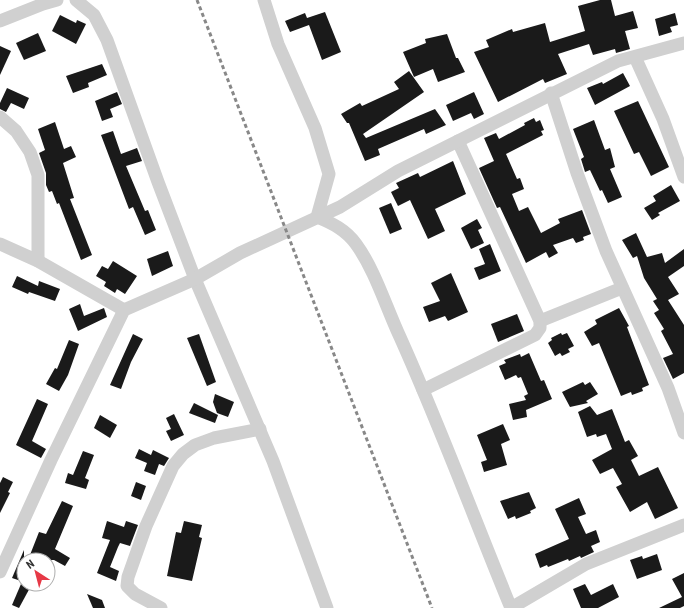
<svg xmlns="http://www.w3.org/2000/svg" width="684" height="608" font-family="'Roboto Condensed',sans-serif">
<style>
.building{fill:#1a1a1a}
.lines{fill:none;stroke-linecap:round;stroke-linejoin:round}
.minor{stroke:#d0d0d0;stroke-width:13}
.rail{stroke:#888;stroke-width:3;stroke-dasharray:4 3;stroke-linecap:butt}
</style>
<rect width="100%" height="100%" fill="#fff"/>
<!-- building -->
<g class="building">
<path d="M600 0H611L615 16 633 11 638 28 625 31 630 49 616 53 615 49 593 55 589 44 558 54 567 74 545 83 543 79 498 102 474 52 489 47 486 40 512 29 513 32 545 23 550 42 585 31 578 6Z"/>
<path d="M325 12 341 52 322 60 309 25 290 32 285 21 305 13 307 18Z"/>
<path d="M675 13 678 25 670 27 672 32 659 36 655 19Z"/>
<path d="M60 15 76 23 77 20 86 24 76 44 52 31Z"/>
<path d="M38 33 46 51 24 60 16 43Z"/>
<path d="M447 34 456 58H458L465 72 438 82 433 69 414 77 403 52 426 43 425 39Z"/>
<path d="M0 46 11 51 0 75Z"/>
<path d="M102 64 107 75 88 83 89 87 73 93 66 76Z"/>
<path d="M409 71 424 92 363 134 366 138 435 109 446 125 426 134 424 129 378 149 380 155 365 161 349 123H347L341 114 360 103 362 106 399 89 394 82Z"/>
<path d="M623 73 630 86 595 105 587 88 602 82 603 84Z"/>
<path d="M7 88 29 98 24 109 11 103 6 112 0 109V103Z"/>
<path d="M117 92 122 104 110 109 113 117 102 121 95 101Z"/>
<path d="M474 92 484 114 474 119 471 113 453 121 446 105Z"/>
<path d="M638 101 669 167 651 176 639 152 634 154 614 111Z"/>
<path d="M534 118 536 122 540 120 544 130 541 131 543 135 506 154 517 179 520 178 524 189 512 194 519 211 528 207 541 233 560 223 558 219 582 210 591 234 583 237 584 240 576 243 573 238 553 245 558 253 549 258 546 252 526 263 500 207 497 208 479 168 494 161 484 138 496 133 499 139 525 125 524 123Z"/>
<path d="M594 120 605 150 610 148 615 167 610 169 622 197 608 203 602 190 600 191 590 170 585 172 581 159 584 157 573 129Z"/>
<path d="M55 122 64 149 71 146 76 157 63 163 74 198 70 199 92 255 81 260 59 203 57 204 52 191 49 192 46 185V173L39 153 45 150 38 129Z"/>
<path d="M113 131 121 154 137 148 142 161 126 166 145 211 148 210 156 230 145 235 133 207 129 209 101 135Z"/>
<path d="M453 161 466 194 435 209 445 231 428 239 410 200 398 206 391 192 399 188 396 183 418 173 420 177Z"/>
<path d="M671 185 680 201 658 213 660 215 652 220 644 208 656 201 653 196Z"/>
<path d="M391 203 402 229 390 234 379 208Z"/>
<path d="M477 219 482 228 478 230 484 243 471 249 461 228Z"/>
<path d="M636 233 647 257 662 253 665 263 684 249V266L668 277 679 294 668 300 684 325V373L673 379 663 358 673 354 661 331 664 329 654 313 659 310 653 301 657 299 644 278 637 256 633 258 622 240Z"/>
<path d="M490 244 501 271 479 280 474 268 485 264 479 249Z"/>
<path d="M168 251 173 266 152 276 147 259Z"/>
<path d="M113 261 137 276 125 294 117 289 115 293 104 286 106 282 96 276 102 266 108 269Z"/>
<path d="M451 273 468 312 448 321 445 316 429 322 423 307 440 301 431 283Z"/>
<path d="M17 276 38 286 39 281 60 289 55 301 29 292 28 294 12 287Z"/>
<path d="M80 304 84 316 104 308 107 317 78 331 69 309Z"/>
<path d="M619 308 629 326 627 327 649 385 642 388 643 391 632 395 631 392 621 396 599 343 592 346 584 332 597 324 595 320Z"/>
<path d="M517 314 524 331 498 342 491 324Z"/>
<path d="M561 333 562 335 567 333 574 346 568 349 570 352 562 356 560 353 555 356 548 343 552 340 551 338Z"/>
<path d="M133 334 143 339 131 362 121 389 110 385Z"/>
<path d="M199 334 216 382 207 386 187 338Z"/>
<path d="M69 340 79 344 68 375 59 391 46 384 55 368 57 369Z"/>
<path d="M529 353 541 381 544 380 552 399 526 410 527 417 513 420 509 404 526 400 524 396 528 394 521 377 518 378 516 375 505 380 499 366 506 363 504 360 520 354 521 357Z"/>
<path d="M583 382 585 385 590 382 598 394 586 401 588 403 570 407 562 392Z"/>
<path d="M215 394 234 402 228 417 217 413 213 402Z"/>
<path d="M37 399 48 404 32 441 46 449 41 458 16 445Z"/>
<path d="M194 403 218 415 215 423 189 413Z"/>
<path d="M590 406 597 415 612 409 625 442 629 440 638 456 631 460 639 476 658 467 678 508 655 519 647 502 630 512 616 487 622 484 613 468 600 474 592 460 612 449 606 434 597 437 596 434 587 437 578 412Z"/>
<path d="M174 414 184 435 171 441 166 431 171 429 166 418Z"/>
<path d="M100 415 117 425 110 438 94 428Z"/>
<path d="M503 424 510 440 501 444 507 465 484 472 481 462 487 460 477 435Z"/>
<path d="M139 449 151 455 153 450 169 458 164 466 159 464 155 475 144 471 147 463 135 458Z"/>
<path d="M83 451 94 455 85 478 89 480 86 489 65 483 68 473 73 475Z"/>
<path d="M3 477 13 482 8 492 10 493 0 513V483Z"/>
<path d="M136 482 146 486 141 500 131 496Z"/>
<path d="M529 492 536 508 530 511 531 513 516 519 515 516 508 519 500 501Z"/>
<path d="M579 498 586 514 578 517 586 534 596 530 600 542 591 546 594 552 581 558 580 556 569 561 568 559 548 567 547 565 540 568 535 554 569 539 555 509Z"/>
<path d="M62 501 73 506 55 549 70 558 65 566 54 560H28L39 532 46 534Z"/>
<path d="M107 521 124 527 126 521 138 525 130 546 120 543 118 547 110 567 119 571 116 581 97 573 110 540 102 538Z"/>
<path d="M184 521 202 525 199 537 202 538 192 581 167 576 176 532 181 533Z"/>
<path d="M24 550V582L12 578Z"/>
<path d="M657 554 662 570 637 579 630 560 642 556 643 559Z"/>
<path d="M684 573V606L680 608H659L682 597 672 579Z"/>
<path d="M21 584H32L19 608 12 605Z"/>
<path d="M585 584 591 595 613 584 619 597 598 608H581L573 589Z"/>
<path d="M87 594 102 600 105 608H93Z"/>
</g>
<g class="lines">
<!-- minor -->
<g class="minor">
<path d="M76 0 94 15 107 40 158 182 195 279 273 461 327 608"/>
<path d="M264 0 278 44 315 128 329 174 317 217C332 223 346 230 356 244 375 270 386 307 400 337 440 426 474 518 511 608"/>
<path d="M0 21 43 4 57 0"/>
<path d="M635 57 663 119 684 177"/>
<path d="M551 93 577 173 606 251 668 388 684 433"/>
<path d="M0 117 16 131 30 152 38 175V261"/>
<path d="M0 244 38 261 124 310"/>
<path d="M540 321 622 288"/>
<path d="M423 390 535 335 540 328V321L458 141"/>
<path d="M0 572 51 460 124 310 195 279 240 253 340 207 398 171 618 61 684 43"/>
<path d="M161 608 135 594 127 586 128 577 146 526 173 466 183 454 195 445 214 438 260 429"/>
<path d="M511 608 586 564 684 525"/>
</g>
<!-- rail -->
<path class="rail" d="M197 0 432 608"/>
</g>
<!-- north arrow -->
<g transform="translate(36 572) rotate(324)"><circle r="19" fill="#ffffff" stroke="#adadad"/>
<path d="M0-3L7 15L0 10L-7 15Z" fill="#e63946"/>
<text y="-6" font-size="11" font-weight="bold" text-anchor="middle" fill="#333333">N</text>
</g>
</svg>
